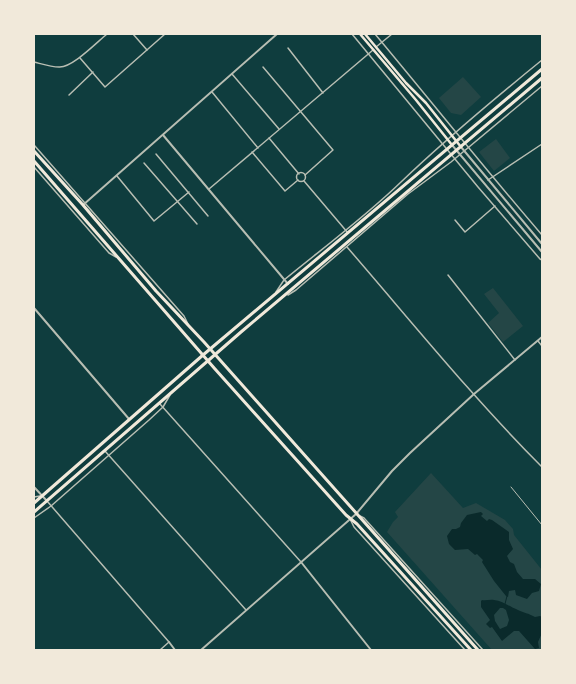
<svg xmlns="http://www.w3.org/2000/svg" width="576" height="684" font-family="Jost,sans-serif">
<style>
.green{fill:#244646}
.water{fill:#0a2a2b;fill-rule:evenodd}
.lines{fill:none;stroke-linecap:round;stroke-linejoin:round}
.stream{stroke:#0a2a2b;stroke-width:1}
.service{stroke:#b8beb3;stroke-width:1}
.minor{stroke:#b8beb3;stroke-width:1.5}
.tertiary{stroke:#b8beb3;stroke-width:2}
.secondary{stroke:#f1e9da;stroke-width:2.5}
.primary{stroke:#f1e9da;stroke-width:3}
</style>
<rect width="100%" height="100%" fill="#0f3d3e"/>
<!-- green -->
<g class="green">
<path d="M463 77 481 97 461 115 451 113 439 98Z"/>
<path d="M496 139 510 158 494 171 479 152Z"/>
<path d="M493 288 523 326 503 342 488 323 499 313 484 294Z"/>
<path d="M431 473 463 508 476 503 505 520 513 529 514 535 542 570V650H492L387 532 393 522 398 517 395 512Z"/>
</g>
<!-- water -->
<g class="water">
<path d="M481 512 483 514 481 516 487 521 489 519 492 520 509 532V540L513 549 507 556 510 562 514 564 517 572 523 579H535L541 584 539 591 532 593 527 599 516 595 515 590 509 591 508 597 506 596 494 581 482 562 483 560 477 554 475 555 468 549 455 550 449 544 447 536 452 529H456L460 527 461 523 467 515Z"/>
<path d="M482 600C486 601 490 599 494 600 503 601 510 607 518 610 524 613 528 613 535 617L540 616 542 617V633L538 642 539 648 535 649 519 631H514L502 641 492 627 490 628 486 624 490 620 481 607V601ZM500 608H503L506 610 509 620 507 626 500 629 495 621 494 615Z"/>
</g>
<g class="lines">
<!-- stream -->
<path class="stream" d="M505 604 507 596"/>
<!-- service -->
<path class="service" d="M511 487 542 525"/>
<!-- minor -->
<g class="minor">
<path d="M133 34 147 50"/>
<path d="M352 34 478 187 540 259 542 260"/>
<path d="M375 34C431 101 485 169 542 235"/>
<path d="M376 47 392 34"/>
<path d="M288 48 323 93"/>
<path d="M80 58 105 87 165 34"/>
<path d="M34 62C42 64 51 67 59 67 72 68 96 43 107 34"/>
<path d="M263 67 333 150 305 175"/>
<path d="M232 74 279 129"/>
<path d="M212 92 258 148"/>
<path d="M69 95 93 72"/>
<path d="M269 138 299 174"/>
<path d="M34 145 184 316 188 324"/>
<path d="M252 152 285 191 298 180"/>
<path d="M156 154 208 216"/>
<path d="M144 163 197 224"/>
<path d="M34 167 109 253 116 257"/>
<circle cx="301" cy="177" r="4.5"/>
<path d="M117 176 154 221 189 192"/>
<path d="M488 180 542 144"/>
<path d="M304 181 348 233"/>
<path d="M209 189 373 50"/>
<path d="M455 220 465 232 495 206"/>
<path d="M347 247C411 321 473 398 542 467"/>
<path d="M448 275 515 360"/>
<path d="M276 292 284 280C323 248 365 217 401 182 446 139 494 99 542 60"/>
<path d="M288 295 296 290 408 194 451 162 542 86"/>
<path d="M538 341 542 346"/>
<path d="M160 404 301 562"/>
<path d="M105 451 246 610"/>
<path d="M34 497 40 496"/>
<path d="M47 501 169 642 160 650"/>
<path d="M360 516 364 518 483 650"/>
<path d="M34 518 51 506 149 420 163 407 170 395"/>
<path d="M350 519 354 527 465 650"/>
</g>
<!-- tertiary -->
<g class="tertiary">
<path d="M163 135 288 284"/>
<path d="M452 145 542 252"/>
<path d="M461 147 542 244"/>
<path d="M83 205 277 34"/>
<path d="M34 308 129 419"/>
<path d="M34 487 47 501"/>
<path d="M301 562 371 650"/>
<path d="M169 642 175 650"/>
<path d="M201 650 356 514 392 471 410 453 474 394 542 337"/>
</g>
<!-- secondary -->
<g class="secondary">
<path d="M360 34 416 100 452 145"/>
<path d="M365 34 406 83 426 103 461 147"/>
</g>
<!-- primary -->
<g class="primary">
<path d="M34 151 83 205 156 291 204 342 478 650"/>
<path d="M34 161 215 369 346 515 357 524 471 650"/>
<path d="M34 503 203 355 542 69"/>
<path d="M34 512 241 332 542 78"/>
</g>
</g>
<!-- border -->
<rect width="576" height="684" fill="none" stroke="#f1e9da" stroke-width="70"/>
</svg>
